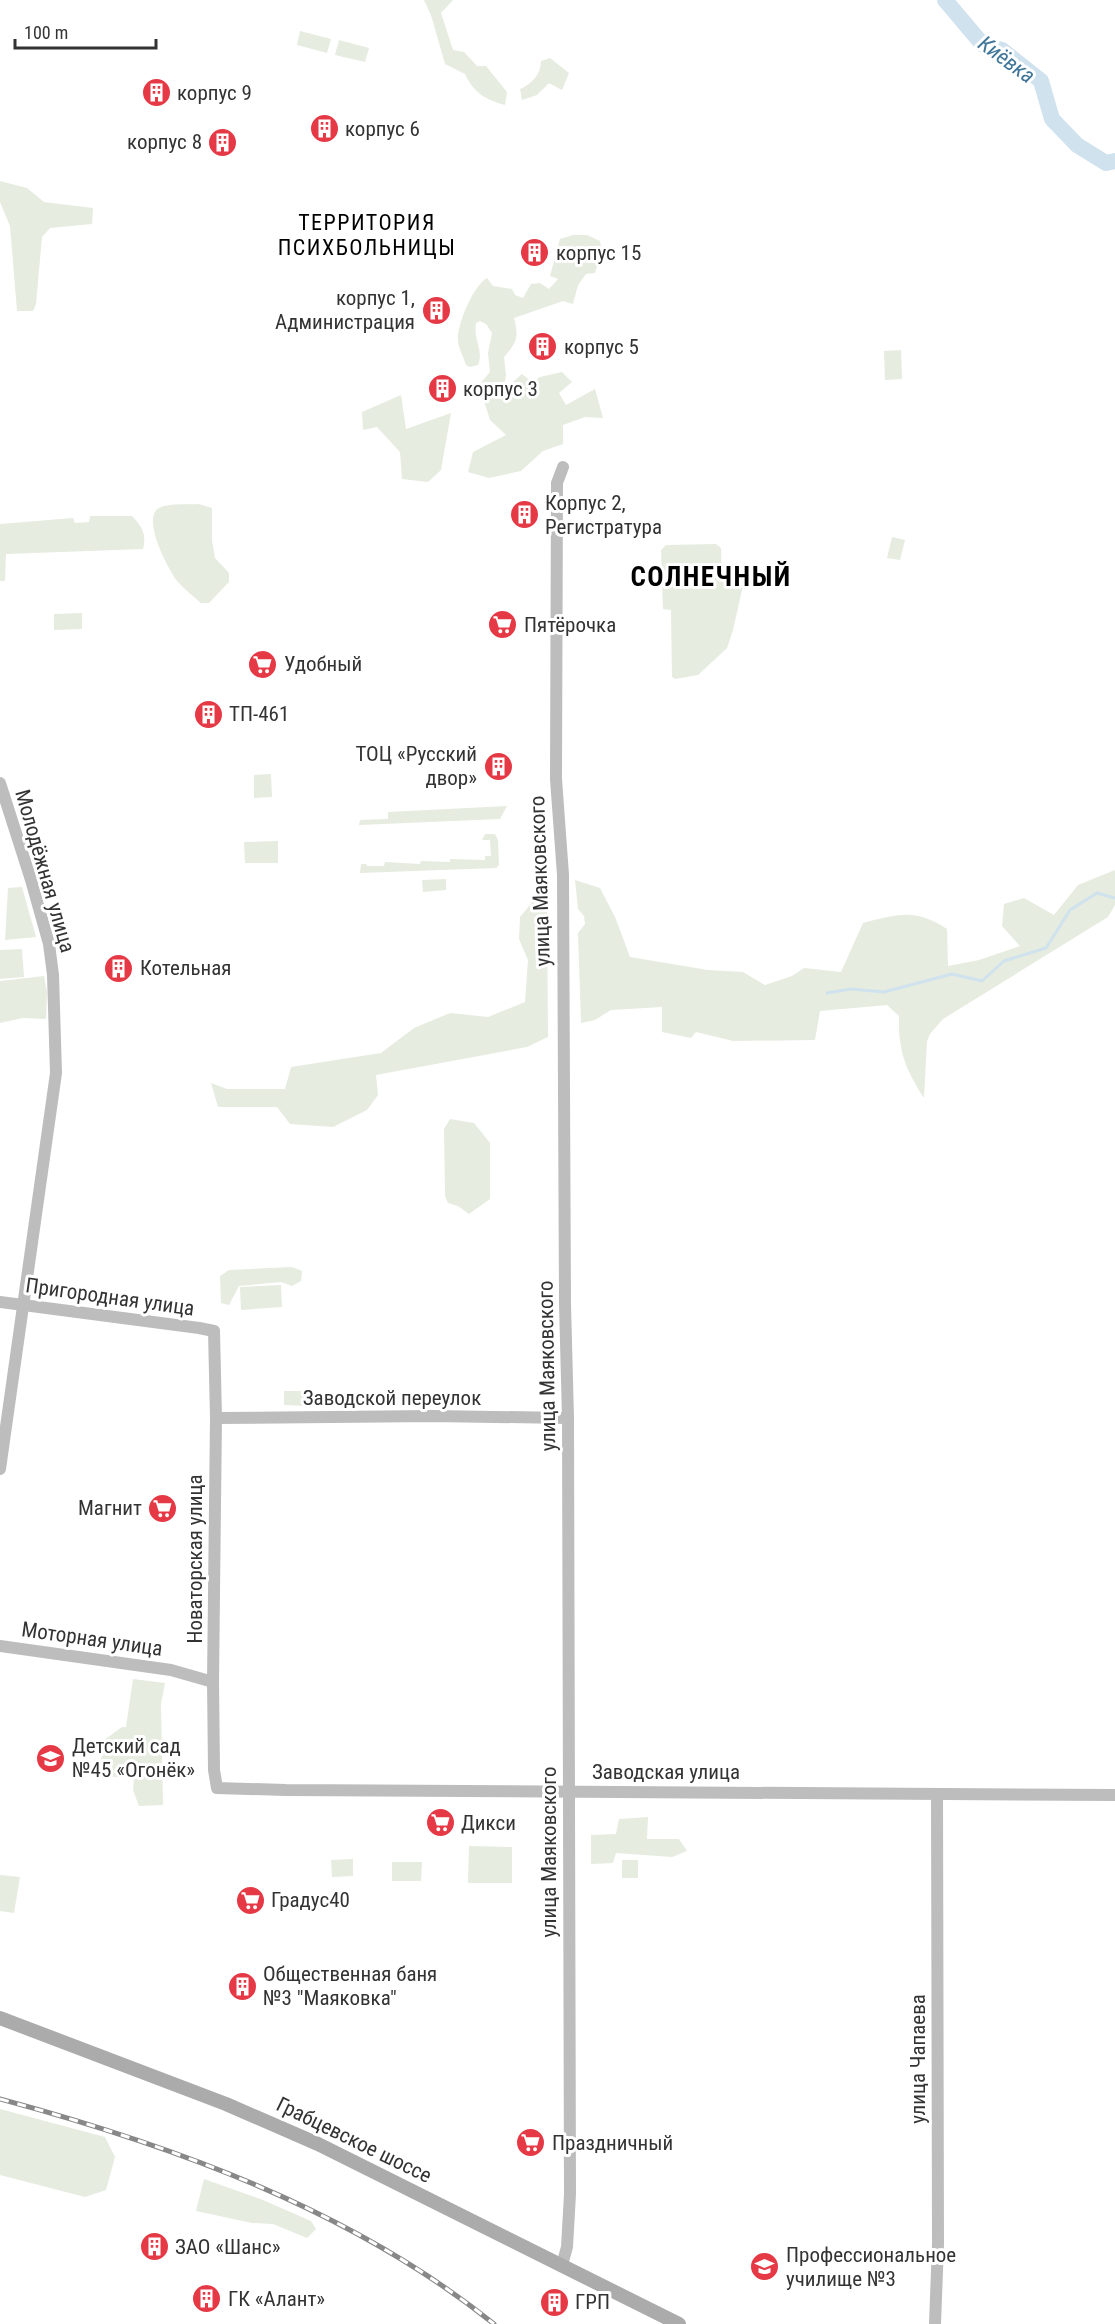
<svg xmlns="http://www.w3.org/2000/svg" width="1115" height="2324" font-family="'Roboto Condensed',sans-serif">
<style>
.green{fill:#e6ecdf}
.lines{fill:none;stroke-linecap:round;stroke-linejoin:round}
.stream{stroke:#cfe2ee;stroke-width:3}
.river{stroke:#cfe2ee;stroke-width:16}
.secondary{stroke:#bdbdbd;stroke-width:12}
.primary{stroke:#ababab;stroke-width:14}
.rail-casing{stroke:#888;stroke-width:5}
.rail{stroke:#fff;stroke-width:3;stroke-dasharray:9;stroke-linecap:butt}
.labels{text-anchor:middle;stroke-width:6;stroke-linejoin:round;paint-order:stroke}
.poi-label{font-size:21px;fill:#333;stroke:#fff;text-anchor:start}
.street-label{font-size:21px;fill:#333;stroke:#fff}
.water-label{font-size:22px;font-style:italic;fill:#3f7597;stroke:#fff}
.neighbourhood-label{font-size:22px;letter-spacing:1.5px;fill:#000;stroke:#fff}
.district-label{font-size:27px;font-weight:bold;letter-spacing:1.5px;fill:#000;stroke:#fff}
</style>
<rect width="100%" height="100%" fill="#fff"/>
<!-- green -->
<g class="green">
<path d="M424 0H453L441 13 453 50 464 52 477 66H486L507 92 505 105C486 100 473 92 465 74L445 64 431 15Z"/>
<path d="M300 31 331 39 327 53 297 45Z"/>
<path d="M339 40 369 48 365 62 335 55Z"/>
<path d="M550 58 569 73 562 90 549 83 537 95 522 100 520 89C532 84 541 74 541 61Z"/>
<path d="M0 181 27 188 44 202 93 208 92 224 50 228 42 237 36 304 33 311H17L10 226 0 202Z"/>
<path d="M573 235H587L600 241 602 252 595 273 586 274 578 285 573 304 563 301 514 318C519 338 517 342 504 357L506 375 503 391 522 374 532 382 540 377 562 372 572 382 559 393 566 405 595 389 603 418 585 417 563 425V444L543 451 521 471 489 478 468 472 473 452 506 435 490 420 479 385 490 372 488 353 492 333 486 324 480 321 476 323C473 340 484 350 478 365L470 367 466 365C464 358 459 349 458 342 456 326 473 286 487 278L493 286 512 289 515 295 523 298 531 284 540 283 549 289 558 279 550 276 560 239Z"/>
<path d="M901 350 902 379 885 380 884 351Z"/>
<path d="M401 395 406 429 451 413 441 470 428 482 402 479 400 452 377 427 363 430 362 412Z"/>
<path d="M199 504 212 508V541L215 558 229 573V582L209 603H201C193 596 184 589 177 581 168 569 139 515 161 507 172 503 188 505 199 504Z"/>
<path d="M90 516H132C142 526 147 535 143 549L6 554 5 581H0V524L73 518 75 523 89 522Z"/>
<path d="M892 537 905 540 900 560 887 558Z"/>
<path d="M716 544 721 548 722 579 744 581 733 630 727 648 698 675 675 679 672 677 671 610 663 609 661 550 666 545Z"/>
<path d="M82 613V629L54 630V614Z"/>
<path d="M271 774 272 797 254 798V775Z"/>
<path d="M507 806 500 819 359 825 360 820 388 819V812Z"/>
<path d="M485 834H495L498 840 499 865 496 868 360 873 361 864H366L367 866H384L385 862 420 864 421 861 450 862V859L485 860V856H491L490 840H482Z"/>
<path d="M278 841V863H245L244 842Z"/>
<path d="M1115 870V905L1108 917 943 1019 930 1034 927 1041 924 1098C905 1069 898 1050 899 1016L887 1005 820 1011 815 1040 733 1041 696 1032 691 1038 662 1032V1007L611 1010 595 1020 581 1023 578 933 585 924 584 916 578 909 575 880 600 888 615 917 630 957 708 970 743 972 765 985 792 976 804 968 841 972 863 923C898 914 915 908 947 929L948 966 979 960 1020 946 1002 926 1004 904 1024 898 1054 915 1078 885Z"/>
<path d="M446 879V890L423 892 422 880Z"/>
<path d="M22 887 36 937 5 940 8 888Z"/>
<path d="M535 899 547 908 548 1037 527 1047 376 1075 378 1095 367 1110 333 1127 290 1124 277 1107H218L211 1083 227 1089H285L291 1067 381 1053 414 1028 450 1013 488 1017 525 1002 528 960 519 939 520 917Z"/>
<path d="M22 949 24 977 0 979V950Z"/>
<path d="M44 976 47 992 46 1019 23 1018 0 1023V981Z"/>
<path d="M450 1119 474 1123 490 1143V1199L469 1214 458 1206 448 1203 445 1196 444 1129Z"/>
<path d="M292 1267 302 1271 301 1281 292 1286 281 1282 239 1286 229 1305 221 1303 220 1276 229 1270Z"/>
<path d="M281 1285 282 1307 241 1310 240 1287Z"/>
<path d="M284 1391H307L306 1406 284 1405Z"/>
<path d="M133 1679 165 1683 161 1704 163 1805 139 1806 133 1790 134 1778 100 1776 103 1741 122 1727H126Z"/>
<path d="M648 1817 647 1839H679L687 1851 672 1857 616 1853 613 1863 591 1864V1835L616 1834 619 1819Z"/>
<path d="M469 1846 512 1847V1883H468Z"/>
<path d="M353 1859V1876L332 1877 331 1860Z"/>
<rect x="622" y="1860" width="16" height="18"/>
<path d="M392 1862H422L421 1881H392Z"/>
<path d="M0 1875 20 1877 14 1913 0 1911Z"/>
<path d="M0 2109 105 2137 115 2157 106 2190 85 2197 0 2175Z"/>
<path d="M204 2179 263 2200 311 2221 316 2229 307 2238 273 2224 252 2223 196 2211Z"/>
</g>
<g class="lines">
<!-- stream -->
<path class="stream" d="M827 993 851 989 884 992 952 974 982 981 1004 961 1046 948 1070 910 1097 893 1115 898"/>
<!-- river -->
<path class="river" d="M945 0 983 45 1002 50 1041 81 1052 119 1077 145 1106 163 1115 161"/>
<!-- secondary -->
<g class="secondary">
<path d="M0 783 31 880 49 944 53 975 56 1073 0 1469"/>
<path d="M0 1302 199 1328 214 1331 216 1418 213 1682 214 1770 217 1788 286 1790 1115 1795"/>
<path d="M216 1418 433 1416 568 1418"/>
<path d="M0 1646 171 1670 213 1682"/>
<path d="M562 2265 567 2247 570 2194 568 1418 565 1304 563 875 556 779 557 483 563 467"/>
<path d="M935 2324 938 2244 937 1794"/>
</g>
<!-- primary -->
<path class="primary" d="M0 2018 226 2104 318 2144 679 2324"/>
<defs>
<path id="rail" d="M0 2099C174 2146 352 2210 494 2324"/>
</defs>
<!-- rail casing -->
<use href="#rail" class="rail-casing"/>
<!-- rail -->
<use href="#rail" class="rail"/>
</g>
<!-- icons -->
<defs>
<symbol id="building-disc" viewBox="-11 -11 22 22"><circle r="9.5" fill="#e63946" stroke="#fff"/><path d="M-4-6H4V6H1V3H-1V6H-4ZM-2.5-4.3h1.7v1.8h-1.7ZM.8-4.3h1.7v1.8H.8ZM-2.5-1h1.7V.8h-1.7ZM.8-1h1.7V.8H.8Z" fill="#fff"/></symbol>
<symbol id="supermarket-disc" viewBox="-11 -11 22 22"><circle r="9.5" fill="#e63946" stroke="#fff"/><path d="M-6-5.5h2.5l.6 2H6L4.5 2H-2.5L-4.4-4H-6ZM-1.5 3.2a1.3 1.3 0 1 0 .1 0ZM3 3.2a1.3 1.3 0 1 0 .1 0Z" fill="#fff"/></symbol>
<symbol id="school-disc" viewBox="-11 -11 22 22"><circle r="9.5" fill="#e63946" stroke="#fff"/><path d="M0-5L7-2L0 1L-7-2ZM-4 1L0 2.5L4 1V4Q0 6-4 4Z" fill="#fff"/></symbol>
<symbol id="university-disc" viewBox="-11 -11 22 22"><circle r="9.5" fill="#e63946" stroke="#fff"/><path d="M0-5L7-2L0 1L-7-2ZM-4 1L0 2.5L4 1V4Q0 6-4 4Z" fill="#fff"/></symbol>
</defs>
<g fill-rule="evenodd">
<use href="#building-disc" x="140" y="76" width="33" height="33"/>
<use href="#building-disc" x="308" y="112" width="33" height="33"/>
<use href="#building-disc" x="206" y="126" width="33" height="33"/>
<use href="#building-disc" x="518" y="236" width="33" height="33"/>
<use href="#building-disc" x="420" y="294" width="33" height="33"/>
<use href="#building-disc" x="526" y="330" width="33" height="33"/>
<use href="#building-disc" x="426" y="372" width="33" height="33"/>
<use href="#building-disc" x="508" y="498" width="33" height="33"/>
<use href="#supermarket-disc" x="486" y="608" width="33" height="33"/>
<use href="#supermarket-disc" x="246" y="648" width="33" height="33"/>
<use href="#building-disc" x="192" y="698" width="33" height="33"/>
<use href="#building-disc" x="482" y="750" width="33" height="33"/>
<use href="#building-disc" x="102" y="952" width="33" height="33"/>
<use href="#supermarket-disc" x="146" y="1492" width="33" height="33"/>
<use href="#school-disc" x="34" y="1742" width="33" height="33"/>
<use href="#supermarket-disc" x="424" y="1806" width="33" height="33"/>
<use href="#supermarket-disc" x="234" y="1884" width="33" height="33"/>
<use href="#building-disc" x="226" y="1970" width="33" height="33"/>
<use href="#supermarket-disc" x="514" y="2126" width="33" height="33"/>
<use href="#building-disc" x="138" y="2230" width="33" height="33"/>
<use href="#university-disc" x="748" y="2250" width="33" height="33"/>
<use href="#building-disc" x="190" y="2282" width="33" height="33"/>
<use href="#building-disc" x="538" y="2286" width="33" height="33"/>
</g>
<g class="labels">
<!-- poi labels -->
<g class="poi-label">
<text x="177" y="100">корпус 9</text>
<text x="345" y="136">корпус 6</text>
<text x="202" y="149" text-anchor="end">корпус 8</text>
<text x="556" y="260">корпус 15</text>
<text x="415" y="305" text-anchor="end">корпус 1,<tspan x="415" dy="24">Администрация</tspan></text>
<text x="564" y="354">корпус 5</text>
<text x="463" y="396">корпус 3</text>
<text x="545" y="510">Корпус 2,<tspan x="545" dy="24">Регистратура</tspan></text>
<text x="524" y="632">Пятёрочка</text>
<text x="284" y="671">Удобный</text>
<text x="229" y="721">ТП-461</text>
<text x="477" y="761" text-anchor="end">ТОЦ «Русский<tspan x="477" dy="24">двор»</tspan></text>
<text x="140" y="975">Котельная</text>
<text x="142" y="1515" text-anchor="end">Магнит</text>
<text x="72" y="1753">Детский сад<tspan x="72" dy="24">№45 «Огонёк»</tspan></text>
<text x="461" y="1830">Дикси</text>
<text x="271" y="1907">Градус40</text>
<text x="263" y="1981">Общественная баня<tspan x="263" dy="24">№3 "Маяковка"</tspan></text>
<text x="552" y="2150">Праздничный</text>
<text x="175" y="2254">ЗАО «Шанс»</text>
<text x="786" y="2262">Профессиональное<tspan x="786" dy="24">училище №3</tspan></text>
<text x="228" y="2306">ГК «Алант»</text>
<text x="575" y="2309">ГРП</text>
</g>
<!-- street labels -->
<g class="street-label">
<text transform="translate(45 871) rotate(74)" y="7">Молодёжная улица</text>
<text transform="translate(540 881) rotate(-92)" y="7">улица Маяковского</text>
<text transform="translate(110 1297) rotate(8)" y="7">Пригородная улица</text>
<text transform="translate(547 1366) rotate(-91)" y="7">улица Маяковского</text>
<text x="392" y="1405">Заводской переулок</text>
<text transform="translate(195 1559) rotate(-90)" y="7">Новаторская улица</text>
<text transform="translate(92 1639) rotate(8)" y="7">Моторная улица</text>
<text x="666" y="1779">Заводская улица</text>
<text transform="translate(549 1852) rotate(-90)" y="7">улица Маяковского</text>
<text transform="translate(918 2059) rotate(-90)" y="7">улица Чапаева</text>
<text transform="translate(354 2140) rotate(26)" y="7">Грабцевское шоссе</text>
</g>
<!-- water labels -->
<g class="water-label">
<text transform="translate(1007 59) rotate(36)" y="8">Киёвка</text>
</g>
<!-- neighbourhood labels -->
<g class="neighbourhood-label">
<text x="367" y="230">ТЕРРИТОРИЯ<tspan x="367" dy="25">ПСИХБОЛЬНИЦЫ</tspan></text>
</g>
<!-- district labels -->
<g class="district-label">
<text x="711" y="586">СОЛНЕЧНЫЙ</text>
</g>
</g>
<!-- scale -->
<path d="M15 39v9h141v-9" fill="none" stroke="#333333" stroke-width="3"/>
<text x="24" y="39" font-size="18" fill="#333333" stroke="#ffffff" stroke-width="4.5" paint-order="stroke">100 m</text>
</svg>
